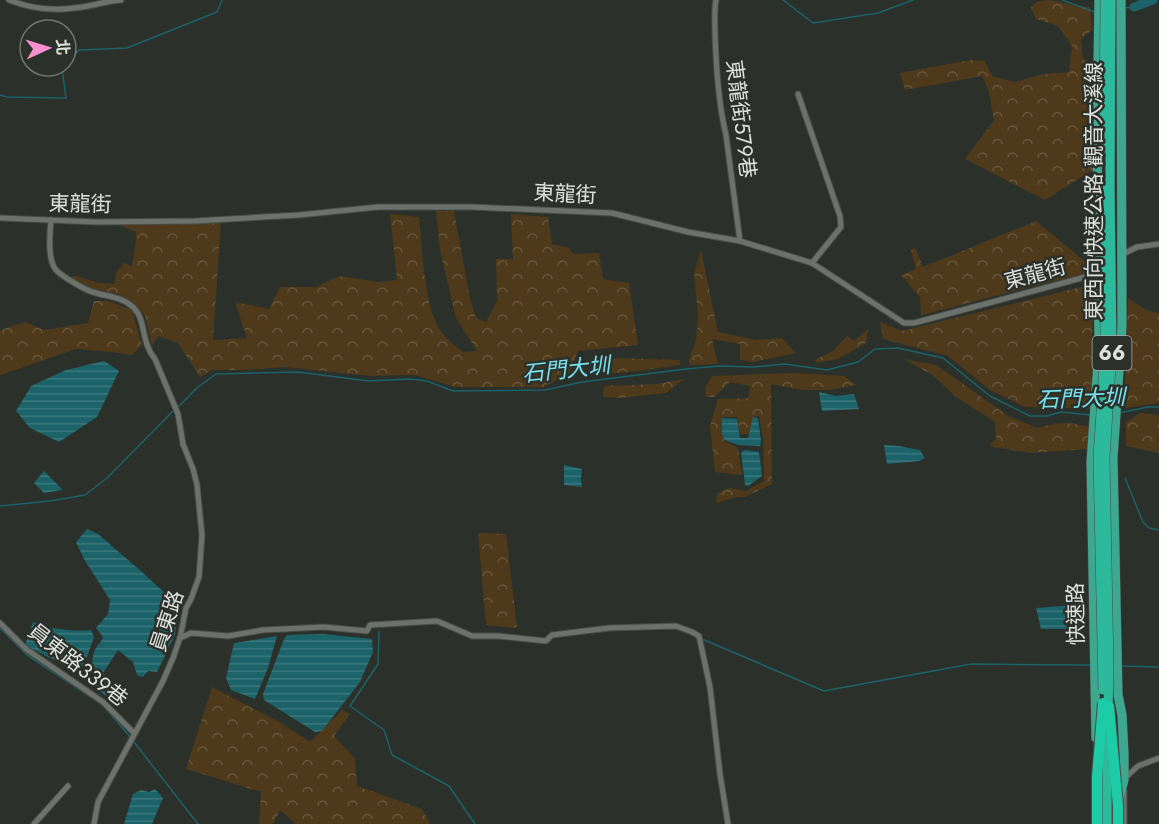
<svg xmlns="http://www.w3.org/2000/svg" width="1159" height="824" font-family="Jost,'Noto Sans TC',sans-serif">
<style>
.forest{fill:url(#forest-crowns)}
.water{fill:url(#water-rules)}
.lines{fill:none;stroke-linecap:round;stroke-linejoin:round}
.stream{stroke:#1b6269;stroke-width:1.5}
.river{stroke:#1b6269;stroke-width:9}
.minor-casing{stroke:#484c48;stroke-width:7}
.primary-casing{stroke:#484c48;stroke-width:10}
.minor{stroke:#6c726b;stroke-width:5}
.primary{stroke:#3da78f;stroke-width:9}
.trunk-bridge-casing{stroke:#484c48;stroke-width:10;stroke-linecap:butt}
.motorway-bridge-casing{stroke:#484c48;stroke-width:12;stroke-linecap:butt}
.trunk-bridge{stroke:#2db99b;stroke-width:9}
.motorway-bridge{stroke:#1dcba7;stroke-width:10}
.labels{text-anchor:middle;stroke-width:5;stroke-linejoin:round;paint-order:stroke}
.shield{fill:#2b302a;stroke:#a8aca7;stroke-width:1.5}
.shield-label{font-size:20px;font-weight:bold;fill:#dee1dd}
.street-label{font-size:21px;fill:#dee1dd;stroke:#2b302a}
.water-label{font-size:22px;font-style:italic;fill:#78e1ec;stroke:#2b302a}
</style>
<defs>
<pattern id="forest-crowns" width="20" height="18" patternUnits="userSpaceOnUse" patternTransform="scale(1.5)"><rect width="20" height="18" fill="#4e3a1a"/><path d="M2 6a3 3 0 1 1 6 0M12 15a3 3 0 1 1 6 0" fill="none" stroke="#67563b"/></pattern>
<pattern id="water-rules" width="6" height="5" patternUnits="userSpaceOnUse" patternTransform="scale(1.5)"><rect width="6" height="5" fill="#1b6269"/><path d="M0 2.5h6" fill="none" stroke="#3c787e"/></pattern>
</defs>
<rect width="100%" height="100%" fill="#2b302a"/>
<!-- forest -->
<g class="forest">
<path d="M1046 0C1062 0 1073 8 1090 7L1092 30 1081 39 1083 59 1093 65 1094 169 1045 200 965 159 994 120 989 92 982 76 905 90 900 73 970 60 985 61 992 76 1014 82 1044 74 1069 72 1072 46 1058 26 1036 19 1031 8 1036 2Z"/>
<path d="M436 211H454L470 299 476 318 486 322 497 301 496 259H513L511 214 548 217 552 244 569 248 573 254 599 253 603 279 629 283 638 345 578 351 569 374 543 387H455L415 375 370 376 285 367 244 370H212L200 377 178 343 158 336 152 346 145 315 121 295 90 288 70 277 76 276 99 283 114 284 116 273 124 263 132 266 136 242V232L117 224 221 221 213 340 247 338 235 302 269 309 280 287H316L339 276 378 282 397 280 390 214 419 217C423 249 423 307 442 333 448 340 455 346 463 352L477 351 456 318 440 250Z"/>
<path d="M1036 221 1088 264 1090 272 921 315 920 297 901 275 916 269 911 251 915 247 923 267Z"/>
<path d="M701 250 718 332 756 340 782 338 796 353 754 362 740 360V344L712 339 718 364 689 365V359L696 341 698 316 694 274Z"/>
<path d="M1085 286 1093 287 1091 409 1025 407 990 390 948 356 883 339 880 322 902 331Z"/>
<path d="M1128 298 1146 310 1159 313V403L1124 408Z"/>
<path d="M94 301H108L132 310 142 345 132 355 112 352 76 349 0 375V330L25 322 44 330 88 323Z"/>
<path d="M868 329 866 343 838 359 815 363 816 359 833 351 847 336 854 341Z"/>
<path d="M610 358 680 360V365L638 371 605 374Z"/>
<path d="M904 359 936 365 1010 417 1038 428C1060 421 1067 422 1090 427V449L1030 453 989 446 996 439 995 422 955 396 934 376Z"/>
<path d="M794 373 844 376 856 385 829 390H803L771 384 772 484 745 497H735L716 503 717 493 730 488 746 491 764 481 763 438 759 416H755L750 434H740L737 417H723L724 441 738 448 742 475 715 472 710 426 718 399 748 398 750 386 730 382 714 397H706L705 387 712 376Z"/>
<path d="M684 379 666 393 619 398 603 397 604 386 656 384Z"/>
<path d="M1140 413 1159 415V453L1126 446V422Z"/>
<path d="M478 533 506 534 517 628 486 625Z"/>
<path d="M212 687 279 722 310 742 342 710 350 714 334 736 355 759 357 786 422 809 430 824H296L280 810 273 824H259L261 792 186 769Z"/>
</g>
<!-- water -->
<g class="water">
<path d="M104 361 119 371 97 417 59 442 30 428 16 411 31 386 66 370Z"/>
<path d="M819 392 836 396 854 394 859 409 822 411Z"/>
<path d="M753 417 758 418 761 441 760 446 738 445 725 440 722 434V418L737 419 740 438H748Z"/>
<path d="M884 445 899 446 920 450 925 458 919 461 887 464Z"/>
<path d="M746 450 759 452 762 476 748 486 745 485 741 452Z"/>
<path d="M564 465 582 469 581 479 582 487 564 485Z"/>
<path d="M44 471 62 489V490L44 493 34 483Z"/>
<path d="M87 529 98 534 142 572 168 596 177 617 175 635 157 672 148 671 143 677 137 675 133 662 118 650 103 673 113 687 114 694 108 697 96 689C93 680 90 659 95 650 97 645 101 643 103 637L96 628 108 614 110 600 84 559 76 542Z"/>
<path d="M1075 605 1081 619 1083 631 1065 629H1041L1036 608Z"/>
<path d="M33 622C52 629 71 632 91 630L94 637 83 668 75 671 25 645Z"/>
<path d="M323 634 372 639 373 652 360 682 322 731 315 732 264 700 263 694 284 639 287 635Z"/>
<path d="M277 636 268 668 255 699 231 690 226 678 234 643Z"/>
<path d="M155 789 163 798 152 824H124L133 794 141 790 149 792Z"/>
</g>
<g class="lines">
<!-- stream -->
<g class="stream">
<path d="M783 0 813 23 878 13 913 0"/>
<path d="M1062 0 1095 12"/>
<path d="M1124 8 1134 7"/>
<path d="M66 64 79 50 127 48 217 12 222 0"/>
<path d="M0 95 7 97 66 98 62 68 64 66"/>
<path d="M178 407 198 387 216 374 298 372 369 381 410 379 427 381 453 391 545 390 582 382 686 369 719 366 755 367 785 364 827 370 858 362 875 349 898 348 943 358 990 396 1030 416H1047L1061 412 1090 415"/>
<path d="M1119 413 1148 407H1159"/>
<path d="M1125 478 1143 522 1149 528 1159 530"/>
<path d="M0 506 50 501 85 495 107 478 174 410"/>
<path d="M0 628 27 655 103 705 131 738"/>
<path d="M379 632 378 664 350 706 384 730 392 755 449 786 475 824"/>
<path d="M702 639 824 691 971 664 1089 665"/>
<path d="M1121 666 1159 667"/>
<path d="M134 742 198 824"/>
</g>
<!-- river -->
<path class="river" d="M1134 7 1153 0"/>
<defs>
<g id="minor">
<path d="M9 0C29 8 53 11 74 8 90 7 105 1 121 0"/>
<path d="M716 0C714 11 715 22 715 33 716 66 718 102 726 135L740 241"/>
<path d="M798 94 840 216 841 227 812 263"/>
<path d="M0 218 97 222 195 221 299 215 378 207H472L612 213 688 232 740 241 812 263 904 323H914L1100 273"/>
<path d="M51 220C50 233 47 259 56 270 60 274 66 278 71 281 79 286 87 291 96 293 110 297 123 297 134 308 146 320 141 343 155 359L178 414 183 444 193 469 197 485 202 535 199 577 191 599 186 608 180 638 173 658 163 681 98 802 94 824"/>
<path d="M1121 255 1137 247 1159 244"/>
<path d="M0 623 26 649 103 702 134 733"/>
<path d="M180 638 191 633 228 636 263 630 324 627 367 631 370 625 437 621 472 636H498L546 641 552 635 609 628 676 626 692 632 699 636 710 687 720 774 728 824"/>
<path d="M1125 778 1138 766 1159 758"/>
<path d="M34 824 68 786"/>
<path d="M1124 824V791"/>
</g>
<g id="primary">
<path d="M1096 738 1091 462 1099 348 1097 129 1099 0"/>
<path d="M1119 798 1124 780V754L1122 715 1118 695 1113 458 1122 326 1121 0"/>
</g>
</defs>
<!-- minor casing -->
<use href="#minor" class="minor-casing"/>
<!-- primary casing -->
<use href="#primary" class="primary-casing"/>
<!-- minor -->
<use href="#minor" class="minor"/>
<!-- primary -->
<use href="#primary" class="primary"/>
<defs>
<g id="trunk-bridge">
<path d="M1104 148 1105 0"/>
<path d="M1103 690 1098 458 1105 351 1104 188"/>
<path d="M1108 711 1109 670 1105 458 1112 351 1110 186 1111 0"/>
<path d="M1107 731V824"/>
</g>
<g id="motorway-bridge">
<path d="M1109 706 1118 806V824"/>
<path d="M1097 824V777L1103 703"/>
</g>
</defs>
<!-- trunk-bridge casing -->
<use href="#trunk-bridge" class="trunk-bridge-casing"/>
<!-- motorway-bridge casing -->
<use href="#motorway-bridge" class="motorway-bridge-casing"/>
<!-- trunk-bridge -->
<use href="#trunk-bridge" class="trunk-bridge"/>
<!-- motorway-bridge -->
<use href="#motorway-bridge" class="motorway-bridge"/>
</g>
<g class="labels">
<!-- shield labels -->
<rect class="shield" x="1092.5" y="336" width="39" height="34" rx="4.5"/>
<g class="shield-label">
<text x="1112" y="360">66</text>
</g>
<!-- street labels -->
<g class="street-label">
<text transform="translate(741 119) rotate(83)" y="7">東龍街579巷</text>
<text transform="translate(1094 191) rotate(-90)" y="7">東西向快速公路 觀音大溪線</text>
<text transform="translate(565 194) rotate(3)" y="7">東龍街</text>
<text transform="translate(80 204) rotate(1)" y="7">東龍街</text>
<text transform="translate(1035 274) rotate(-15)" y="7">東龍街</text>
<text transform="translate(1076 614) rotate(-91)" y="7">快速路</text>
<text transform="translate(167 621) rotate(-72)" y="7">員東路</text>
<text transform="translate(78 665) rotate(38)" y="7">員東路339巷</text>
</g>
<!-- water labels -->
<g class="water-label">
<text transform="translate(566 369) rotate(-6)" y="8">石門大圳</text>
<text transform="translate(1081 398) rotate(-2)" y="8">石門大圳</text>
</g>
</g>
<!-- north arrow -->
<g transform="translate(48 48) rotate(86)"><circle r="28" fill="#2b302a" stroke="#737772" stroke-width="1.5"/>
<path d="M0-4.5L10 22L0 15L-10 22Z" fill="#f790cd"/>
<text y="-9" font-size="16" font-weight="bold" text-anchor="middle" fill="#dee1dd">北</text>
</g>
</svg>
